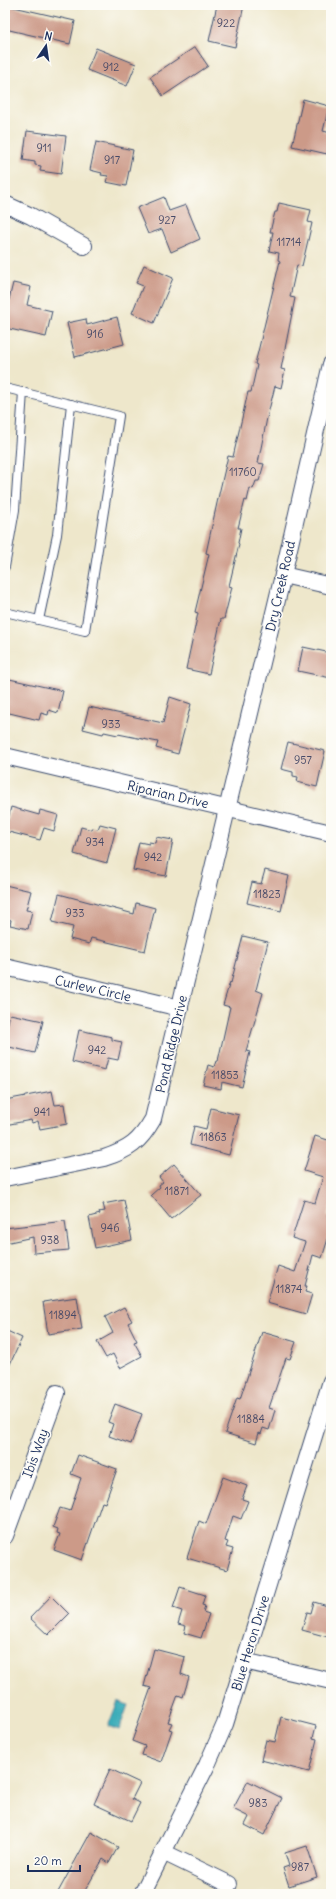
<svg xmlns="http://www.w3.org/2000/svg" width="336" height="1899" font-family="Delius,sans-serif">
<style>
.water{fill:#3dadb9;stroke:#2c6e8c}
.building{fill:#cc9a88}
.lines{fill:none;stroke-linecap:round;stroke-linejoin:round}
.service-casing{stroke:#3b4b6e;stroke-width:10}
.minor-casing{stroke:#3b4b6e;stroke-width:18}
.service{stroke:#fff;stroke-width:8}
.minor{stroke:#fff;stroke-width:16}
.labels{text-anchor:middle;stroke-width:3;stroke-linejoin:round;paint-order:stroke}
.number-label{font-size:11px;fill:#474a68}
.street-label{font-size:13px;fill:#1b2f5e;stroke:#fdfcf7}
</style>
<rect width="100%" height="100%" fill="#fdfcf7"/>
<filter id="ink" filterUnits="userSpaceOnUse"><feTurbulence type="fractalNoise" baseFrequency=".025" numOctaves="2"/><feDisplacementMap in="SourceGraphic" scale="8" xChannelSelector="R" yChannelSelector="G"/><feConvolveMatrix kernelMatrix="1 2 1 2 8 2 1 2 1" color-interpolation-filters="sRGB"/></filter>
<filter id="wash" filterUnits="userSpaceOnUse"><feTurbulence type="fractalNoise" baseFrequency=".012" numOctaves="4" result="noise"/><feDisplacementMap in="SourceGraphic" scale="16" xChannelSelector="R" yChannelSelector="G"/><feGaussianBlur stdDeviation="0.9" result="paint"/><feColorMatrix in="noise" values="0 0 0 0 0 0 0 0 0 0 0 0 0 0 0 0 0 1.4 0 .05"/><feComposite in="paint" operator="in"/></filter>
<g filter="url(#wash)">
<rect width="100%" height="100%" fill="#eee7cb"/>
<!-- water -->
<path class="water" d="M118 1701 128 1705 119 1730 108 1726Z"/>
<g id="blocks">
<!-- building -->
<g class="building">
<path d="M5 5 75 21 70 44 5 29Z"/>
<path d="M217 5H244L235 47 209 41Z"/>
<path d="M195 47 208 66 163 96 150 77Z"/>
<path d="M96 48 136 64 127 86 87 70Z"/>
<path d="M303 99 329 106 323 131 331 133 327 154 292 146Z"/>
<path d="M27 131 66 136 61 174 40 171 41 166 35 165V162L23 160Z"/>
<path d="M96 142 133 150 126 186 106 182 108 176 101 175 102 173 90 170Z"/>
<path d="M164 197 169 211 186 205 200 239 171 252 162 229 148 234 137 208Z"/>
<path d="M279 203 311 210 308 222 312 223 302 266 297 265 290 297 295 298 281 369 285 370 281 388 275 386 267 418 258 463 264 464 259 481H256L253 489 250 488 247 501 245 500 238 528H241L238 543 239 544 229 586 232 587 224 619H221L209 674 186 669 198 613 195 612 209 554 206 553 219 494 228 456 233 457 248 392H251L257 365 255 364 280 261 278 260 279 253 269 251 273 232H270L275 212H277Z"/>
<path d="M144 265 173 278 154 323 132 313 143 286 136 283Z"/>
<path d="M13 283 31 287 27 305 52 311 46 337 5 328V316Z"/>
<path d="M117 317 124 344 75 357 67 323 86 319 87 325Z"/>
<path d="M303 647 331 653V678L298 671Z"/>
<path d="M5 678 63 691 58 713 49 710 48 715 41 713 39 720 5 712Z"/>
<path d="M170 697 191 704 178 754 156 748 158 742 118 734V735L104 732 103 734 83 729 89 707 163 723Z"/>
<path d="M288 742 325 751 317 787 297 782 298 777 293 776V772L281 769Z"/>
<path d="M11 807 39 815 40 810 58 815 54 831 44 828 40 840 5 831Z"/>
<path d="M100 824 116 828 107 863 74 854 81 827 92 830V828L98 829Z"/>
<path d="M156 837 173 840 166 876 133 870 139 842 149 844V842L155 843Z"/>
<path d="M265 870 289 876 281 911 247 903 252 882 261 884Z"/>
<path d="M5 885 31 891 26 910 32 911 28 929 10 925 11 920 5 918Z"/>
<path d="M59 894 134 914 136 903 155 908 145 951 91 938 89 944 70 939 73 927 52 922Z"/>
<path d="M243 936 268 942 256 990 263 993 246 1051 250 1052 242 1087 222 1082 221 1089 203 1085 208 1065 214 1067 216 1061H218L230 1007 223 1005 230 982 231 983Z"/>
<path d="M10 1014 43 1021 35 1053 5 1046V1035Z"/>
<path d="M79 1030 112 1037V1040L122 1042 118 1060 108 1058 105 1070 72 1062Z"/>
<path d="M52 1091 55 1105 64 1104 67 1124 40 1129 38 1121 32 1123 31 1120 5 1125V1100Z"/>
<path d="M211 1108 239 1115 229 1155 190 1145 194 1126 206 1129Z"/>
<path d="M315 1136 331 1141V1204L327 1216 331 1218V1229L322 1258 313 1255 305 1286H307L305 1292 312 1294 306 1314 267 1303 278 1266 295 1272 305 1242 292 1238 304 1200 315 1203 323 1177 304 1171Z"/>
<path d="M174 1164 201 1195 171 1219 151 1195 160 1187 159 1185 163 1182 159 1177Z"/>
<path d="M124 1200 132 1240 95 1248 89 1217 100 1214 99 1212 105 1211 103 1204Z"/>
<path d="M65 1221 69 1250 34 1253 33 1237 5 1243V1228Z"/>
<path d="M77 1297 82 1329 48 1334 43 1302Z"/>
<path d="M124 1307 132 1321 128 1323 137 1341 134 1342 142 1356 120 1368 113 1354 106 1358 97 1342 113 1333 105 1317Z"/>
<path d="M5 1330 22 1338 5 1375Z"/>
<path d="M262 1332 296 1342 290 1359 286 1358 269 1408 275 1410 269 1430 263 1428 261 1434 259 1433 256 1443 225 1433 237 1398 240 1399Z"/>
<path d="M115 1404 142 1414 131 1444 109 1436 113 1424 108 1422Z"/>
<path d="M78 1455 117 1469 105 1503 102 1502 82 1560 54 1550 60 1534 57 1533 58 1529 53 1527 60 1508 70 1511 81 1478 71 1474Z"/>
<path d="M223 1477 247 1486 242 1499 248 1501 241 1519 233 1516 225 1541 228 1542 226 1547 233 1549 227 1570 187 1558 199 1521 206 1524Z"/>
<path d="M180 1587 205 1595 202 1605 205 1606 203 1612 209 1614 201 1638 184 1633 186 1626 178 1624 182 1611 173 1608Z"/>
<path d="M51 1596 69 1614 48 1635 30 1618Z"/>
<path d="M314 1602 331 1607V1626L328 1637 302 1630 307 1612 311 1613Z"/>
<path d="M154 1649 185 1657 181 1674 189 1677 183 1697 178 1695 168 1722 172 1723 169 1729 172 1730 161 1762 142 1755 145 1746 132 1741 151 1688 144 1686Z"/>
<path d="M281 1717 316 1726 313 1738 317 1739 309 1772 261 1760 266 1740 275 1742Z"/>
<path d="M110 1769 140 1783 132 1799 140 1803 131 1821 94 1804Z"/>
<path d="M248 1781 282 1798 264 1835 245 1825 249 1817 233 1809Z"/>
<path d="M91 1832 118 1847 109 1863 103 1859 83 1894H57Z"/>
<path d="M307 1846 317 1877 289 1886 283 1868 289 1866 285 1853Z"/>
</g>
</g>
</g>
<g filter="url(#ink)">
<use href="#blocks" fill-opacity="0" stroke="#3b4b6e" stroke-width="1"/>
<g class="lines">
<defs>
<g id="service">
<path d="M5 388 119 416 85 631 5 612"/>
<path d="M5 567 15 510 23 392"/>
<path d="M39 620 57 535 71 404"/>
</g>
<g id="minor">
<path d="M5 204 31 216 84 246"/>
<path d="M283 575 331 586"/>
<path d="M5 756 331 833"/>
<path d="M5 967 180 1008"/>
<path d="M5 1178 104 1158C129 1150 140 1142 153 1119L283 575 331 364"/>
<path d="M5 1536 57 1393"/>
<path d="M244 1661 331 1681"/>
<path d="M163 1852 229 1884"/>
<path d="M142 1894 207 1765 225 1724 331 1381"/>
</g>
</defs>
<!-- service casing -->
<use href="#service" class="service-casing"/>
<!-- minor casing -->
<use href="#minor" class="minor-casing"/>
<!-- service -->
<use href="#service" class="service"/>
<!-- minor -->
<use href="#minor" class="minor"/>
</g>
</g>
<g class="labels">
<!-- number labels -->
<g class="number-label">
<text x="226" y="27">922</text>
<text x="111" y="71">912</text>
<text x="44" y="152">911</text>
<text x="112" y="164">917</text>
<text x="167" y="224">927</text>
<text x="289" y="246">11714</text>
<text x="95" y="338">916</text>
<text x="243" y="476">11760</text>
<text x="111" y="728">933</text>
<text x="303" y="764">957</text>
<text x="95" y="846">934</text>
<text x="153" y="861">942</text>
<text x="267" y="898">11823</text>
<text x="75" y="917">933</text>
<text x="97" y="1054">942</text>
<text x="225" y="1079">11853</text>
<text x="42" y="1116">941</text>
<text x="213" y="1141">11863</text>
<text x="177" y="1195">11871</text>
<text x="110" y="1232">946</text>
<text x="50" y="1244">938</text>
<text x="289" y="1293">11874</text>
<text x="63" y="1319">11894</text>
<text x="251" y="1423">11884</text>
<text x="258" y="1807">983</text>
<text x="300" y="1871">987</text>
</g>
<!-- street labels -->
<g class="street-label">
<text transform="translate(280 586) rotate(-77)" y="5">Dry Creek Road</text>
<text transform="translate(168 794) rotate(13)" y="5">Riparian Drive</text>
<text transform="translate(93 988) rotate(13)" y="5">Curlew Circle</text>
<text transform="translate(171 1044) rotate(-77)" y="5">Pond Ridge Drive</text>
<text transform="translate(35 1453) rotate(-70)" y="5">Ibis Way</text>
<text transform="translate(250 1643) rotate(-73)" y="5">Blue Heron Drive</text>
</g>
</g>
<!-- margin -->
<rect width="336" height="1899" fill="none" stroke="#fdfcf7" stroke-width="20"/>
<!-- north arrow -->
<g transform="translate(46 46) rotate(13)" stroke="#fdfcf7" stroke-width="3" paint-order="stroke">
<path d="M0-3L7 15L0 10L-7 15Z" fill="#1b2f5e"/>
<text y="-6" font-size="11" font-weight="bold" text-anchor="middle" fill="#1b2f5e">N</text>
</g>
<!-- scale -->
<path d="M28 1865v6h52v-6" fill="none" stroke="#1b2f5e" stroke-width="2"/>
<text x="34" y="1865" font-size="12" fill="#1b2f5e" stroke="#fdfcf7" stroke-width="3" paint-order="stroke">20 m</text>
</svg>
